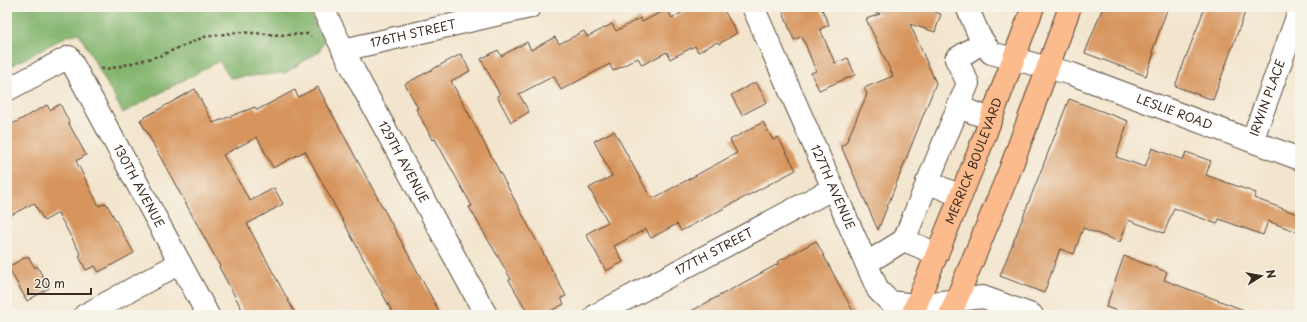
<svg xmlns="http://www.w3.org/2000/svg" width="1307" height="322" font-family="'Playpen Sans',sans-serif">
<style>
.forest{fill:#84b670;stroke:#607047}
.building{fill:#d7955d}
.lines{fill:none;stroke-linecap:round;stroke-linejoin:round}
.minor-casing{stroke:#574638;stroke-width:24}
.major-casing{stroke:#574638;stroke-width:24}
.path{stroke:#574638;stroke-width:2.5;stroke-dasharray:3 3;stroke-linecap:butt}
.minor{stroke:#fff;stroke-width:22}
.major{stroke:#fbbb8d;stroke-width:22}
.labels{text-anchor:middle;stroke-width:4;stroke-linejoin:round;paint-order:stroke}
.street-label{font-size:12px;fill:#3b2a1e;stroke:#f7f3e8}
</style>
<rect width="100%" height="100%" fill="#f7f3e8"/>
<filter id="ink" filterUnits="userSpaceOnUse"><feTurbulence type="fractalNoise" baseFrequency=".025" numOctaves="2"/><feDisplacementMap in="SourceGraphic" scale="8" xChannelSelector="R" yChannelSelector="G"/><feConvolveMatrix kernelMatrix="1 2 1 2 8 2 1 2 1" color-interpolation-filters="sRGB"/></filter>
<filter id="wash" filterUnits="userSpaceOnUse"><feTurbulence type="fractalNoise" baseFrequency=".012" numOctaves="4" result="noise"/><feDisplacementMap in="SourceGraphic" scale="16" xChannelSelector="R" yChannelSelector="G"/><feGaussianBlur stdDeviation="0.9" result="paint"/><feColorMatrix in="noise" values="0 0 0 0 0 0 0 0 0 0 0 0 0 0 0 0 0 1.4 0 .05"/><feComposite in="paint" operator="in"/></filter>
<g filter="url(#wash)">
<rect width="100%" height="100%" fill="#f3e5cd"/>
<!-- forest -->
<path class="forest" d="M7 7H307L324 41 319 52 285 73 230 78 219 61 123 113 79 33 67 36 7 68Z"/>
<g id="blocks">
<!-- building -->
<g class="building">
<path d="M693 7H722L737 33 719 44 717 42 698 52 695 46 670 59 667 52 642 65 638 58 613 71 610 64 561 90 554 76 519 94 529 112 511 122 497 96 500 95 481 59 498 50 501 56 527 42 531 50 555 37 559 44 584 31 587 37 612 24 616 31 640 18 642 22 667 9 672 18Z"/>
<path d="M781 7H821L829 25 820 29 835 63 848 58 855 75 819 90 811 73 816 71 802 36 794 40Z"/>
<path d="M870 7H922L941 14 935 32 910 24 936 83 878 230 841 146 846 143 867 94 864 88 893 76 866 19 880 14 869 10Z"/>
<path d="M1103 7H1168L1152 52 1154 53 1146 76 1085 53Z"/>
<path d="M1205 7H1247L1213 100 1175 86Z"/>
<path d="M461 54 470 71 451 81 566 296 561 298 564 304 543 315H529L509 280 511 279 469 207 472 206 441 150 435 139 432 140 428 131 416 109 418 108 405 84Z"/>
<path d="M756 82 767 102 742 115 731 95Z"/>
<path d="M318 87 330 110 441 315H394L305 151 273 168 257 137 223 155 250 201 274 188 283 204 247 224 296 315H245L219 267 220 266 140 120 195 89 213 123 255 107 257 110 295 90 298 97Z"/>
<path d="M1069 99 1128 121 1116 157 1145 167 1152 148 1183 160 1186 152 1211 161 1206 175 1256 193 1254 198 1300 215V233L1268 221 1263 235 1219 219 1217 224 1174 208 1164 233 1128 220 1120 242 1083 228 1074 254 1060 249 1044 293 1000 276Z"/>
<path d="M60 104 69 122H68L86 155 76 161 99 206 106 203 134 253 99 272 95 266 86 270 79 256 81 255 58 213 44 221 34 203 7 217V127L47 105 50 110Z"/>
<path d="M763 122 773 140 778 137 796 170 681 231 677 224 651 238 646 229 614 246 623 262 606 271 586 234 608 222 589 188 612 176 594 141 614 131 651 198 653 196 654 198 737 153 730 140Z"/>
<path d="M816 241 855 315H684L778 264 777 262Z"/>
<path d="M28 256 35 268 37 266 49 288 27 301 8 267Z"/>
<path d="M1124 256 1167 272 1164 280 1252 313V315H1129L1106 307Z"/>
</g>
</g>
</g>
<g filter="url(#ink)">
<use href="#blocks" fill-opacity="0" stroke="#574638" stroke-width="1"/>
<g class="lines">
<defs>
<g id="minor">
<path id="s1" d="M322 7 355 73 486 315"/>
<path id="s2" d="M753 7 878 290 890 302 916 305 983 297 1032 315"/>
<path id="s3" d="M967 7 979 35 991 53 1072 74 1300 159"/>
<path id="s4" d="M343 50 530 7"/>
<path id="s5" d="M7 90 69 57 208 315"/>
<path d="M958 107 991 119"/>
<path id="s6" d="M1252 141 1300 9"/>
<path d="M927 182 961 196"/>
<path d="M904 240 937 254"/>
<path d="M867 263 904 240 968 83 956 59 983 42"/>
<path d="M85 315 180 263"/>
<path id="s7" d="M596 315 832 189"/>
</g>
<g id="major">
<path id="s8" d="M912 315 977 156 1033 7"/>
<path d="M950 315 1010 170 1070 7"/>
</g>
</defs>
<!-- minor casing -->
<use href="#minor" class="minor-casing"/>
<!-- major casing -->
<use href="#major" class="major-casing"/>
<!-- path -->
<path class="path" d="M101 69 113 68 159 56 204 37 239 32 280 35 308 34 311 36"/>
<!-- minor -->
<use href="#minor" class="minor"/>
<!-- major -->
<use href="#major" class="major"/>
</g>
</g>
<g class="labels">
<!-- street labels -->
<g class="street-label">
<text dy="4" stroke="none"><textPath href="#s4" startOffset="72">176TH STREET</textPath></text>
<text dy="4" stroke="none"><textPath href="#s6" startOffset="46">IRWIN PLACE</textPath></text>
<text dy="4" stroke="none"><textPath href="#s3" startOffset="245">LESLIE ROAD</textPath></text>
<text dy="4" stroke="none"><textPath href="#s1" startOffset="175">129TH AVENUE</textPath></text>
<text dy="4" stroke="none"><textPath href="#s8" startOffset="166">MERRICK BOULEVARD</textPath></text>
<text dy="4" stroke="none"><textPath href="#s5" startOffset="217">130TH AVENUE</textPath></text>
<text dy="4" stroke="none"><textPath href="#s2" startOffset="197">127TH AVENUE</textPath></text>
<text dy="4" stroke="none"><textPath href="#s7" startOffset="134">177TH STREET</textPath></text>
</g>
</g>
<!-- margin -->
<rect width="1307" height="322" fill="none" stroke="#f7f3e8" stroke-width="24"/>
<!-- north arrow -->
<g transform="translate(1261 276) rotate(79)" stroke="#f7f3e8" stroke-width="3" paint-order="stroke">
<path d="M0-3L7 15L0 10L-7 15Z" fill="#3b2a1e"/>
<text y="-6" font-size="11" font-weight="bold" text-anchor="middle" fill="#3b2a1e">N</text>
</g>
<!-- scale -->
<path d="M28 288v6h63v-6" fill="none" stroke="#3b2a1e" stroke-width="2"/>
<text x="34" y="288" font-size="12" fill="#3b2a1e" stroke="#f7f3e8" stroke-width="3" paint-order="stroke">20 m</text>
</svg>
